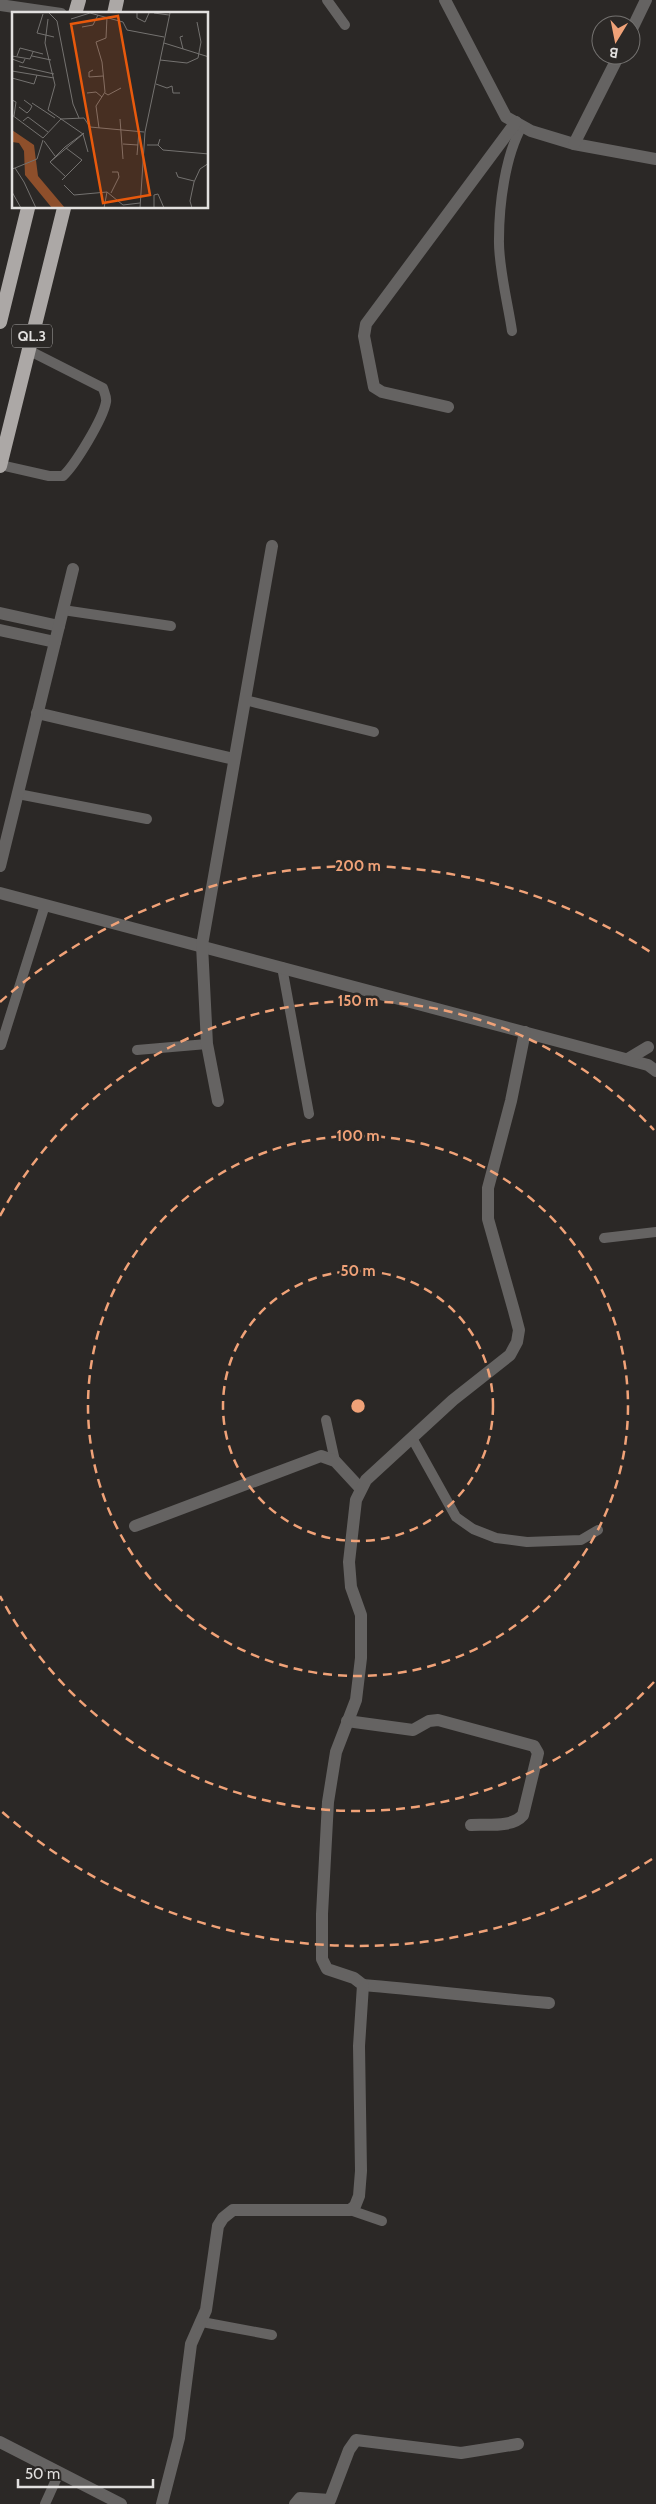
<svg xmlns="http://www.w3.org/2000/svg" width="656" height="2504" font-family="Cabin,sans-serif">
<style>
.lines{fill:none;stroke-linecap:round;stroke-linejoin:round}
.service{stroke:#656362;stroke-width:10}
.minor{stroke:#656362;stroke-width:12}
.trunk{stroke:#aca8a6;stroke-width:14}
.ring{fill:none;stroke:#f0a278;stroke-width:2.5;stroke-dasharray:9 6}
.labels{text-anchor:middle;stroke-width:5;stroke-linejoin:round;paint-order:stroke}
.shield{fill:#2b2826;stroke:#aba9a8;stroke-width:1}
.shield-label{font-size:14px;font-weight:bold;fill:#e2e0df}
.inset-road{fill:none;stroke:#747270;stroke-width:1}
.view{fill:#e8590c;fill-opacity:0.15;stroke:#e8590c;stroke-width:2.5}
.inset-edge{fill:none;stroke:#e2e0df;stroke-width:2.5}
.centre{fill:#f0a278;stroke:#2b2826;stroke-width:2.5}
.ring-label{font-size:15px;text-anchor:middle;font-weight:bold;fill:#f0a278;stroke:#2b2826;stroke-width:5;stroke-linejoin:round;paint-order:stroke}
</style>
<rect width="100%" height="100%" fill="#2b2826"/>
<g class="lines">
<!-- service -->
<g class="service">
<path d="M327 0 345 25"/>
<path d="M512 331C508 304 498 265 499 239 499 205 505 156 522 126"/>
<path d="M0 465 49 476H63C75 465 103 419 106 402 107 397 104 392 103 388L28 350"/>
<path d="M63 610 171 626"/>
<path d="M245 700 374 732"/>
<path d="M18 794 147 819"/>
<path d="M282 967 309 1114"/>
<path d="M1 1045 45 905"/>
<path d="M137 1050 207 1044"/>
<path d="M604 1238 656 1232"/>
<path d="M326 1420 335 1461"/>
<path d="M412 1438 456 1517 473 1529 496 1538 527 1542 581 1540 598 1530"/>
<path d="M350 2210 382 2221"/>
<path d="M202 2322 272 2335"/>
<path d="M45 2504 59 2473"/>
</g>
<!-- minor -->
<g class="minor">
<path d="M445 0 506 117 531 131 574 144 656 159"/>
<path d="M0 5 61 14"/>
<path d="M631 31 646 0"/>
<path d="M574 144 619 55"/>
<path d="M448 407 382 392 374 387 364 336 366 324 516 122"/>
<path d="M0 613 59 626"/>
<path d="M0 630 55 642"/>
<path d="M37 713 234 759"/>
<path d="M0 866 73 569"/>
<path d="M0 893 648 1065 656 1071"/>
<path d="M628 1059 648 1047"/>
<path d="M218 1101 207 1044 202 945 272 546"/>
<path d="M135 1526 321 1456 335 1461 360 1488"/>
<path d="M347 1721 413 1730 429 1721 438 1720 534 1746 538 1753 523 1815C512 1828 487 1824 471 1825"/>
<path d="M363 1985C425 1990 487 1998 549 2003"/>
<path d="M0 2442 121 2504"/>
<path d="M162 2504 179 2438 191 2344 206 2310 218 2226 223 2218 233 2210H350L355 2206 359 2196 361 2171 359 2046 363 1985 354 1978 327 1969 322 1959V1914L328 1802 336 1752 356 1700 361 1658V1615L351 1587 349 1562 356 1500 366 1480 453 1400 510 1355 517 1342 519 1330 514 1311 488 1219V1188L511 1101 525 1032"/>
<path d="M295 2504 300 2498 330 2500 349 2450 356 2440 461 2453 518 2444"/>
</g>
<!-- trunk -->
<g class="trunk">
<path d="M75 14 79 0"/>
<path d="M114 14 117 0"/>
<path d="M0 322 28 208"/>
<path d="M0 466 64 208"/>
</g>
</g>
<!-- distance rings -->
<g class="ring">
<circle cx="358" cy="1406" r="135"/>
<circle cx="358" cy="1406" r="270"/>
<path d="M654 1682A405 405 0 0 1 0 1596M0 1216A405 405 0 0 1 654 1130"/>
<path d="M652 1859A540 540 0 0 1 0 1810M0 1002A540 540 0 0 1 652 953"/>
</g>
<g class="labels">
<!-- shield labels -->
<rect class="shield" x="12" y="324.5" width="40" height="23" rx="4"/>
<g class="shield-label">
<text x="32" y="341">QL.3</text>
</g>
</g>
<!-- overview -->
<g transform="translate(12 12)">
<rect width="196" height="196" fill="#2b2826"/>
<path d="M0 118 22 133 26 164 53 196H40L13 163 12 139 7 131 0 130Z" fill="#8e4f2b"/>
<path class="inset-road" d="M37 1 45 9 61 92 67 106M125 1V6L133 10 137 1M142 1 157 3M31 2 25 21 42 25M36 7 33 31 43 73 36 98 71 122 76 140M59 7 78 1 111 10 115 18 152 25M70 15 81 13 86 3M152 31 197 45M171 37 168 25 171 24M0 44 18 47 21 40M5 44 8 36 31 42M20 44 39 48M0 47 11 51 13 47M148 48 175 51 186 46 189 30 185 10M7 54 42 62M81 58 77 60V65L91 64M0 59 42 66M0 66 22 72 25 63M144 72 155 76 160 74 161 81H168M75 81 84 80 90 85M93 81 96 83 109 76M0 88 4 90 2 104M20 91 43 106M7 95 15 101 18 98 20 94 12 88M0 103 31 126 49 107 72 106 78 115 132 120M108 107 111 147M11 109 16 105 36 120M87 116 84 94 93 80 90 50 84 30 94 26 95 5M72 121 71 122 38 150 53 135ZM32 129 43 144M111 132 126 133M135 133H146L148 127M146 133 151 138 197 142M125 143 127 119M38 150 54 165M3 156 25 147 31 128M0 157 3 156 12 170 24 196M164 160 166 165 182 169M50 168 70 148 54 136M52 173 62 183 95 180 111 193 128 191M0 180 9 196M99 181 107 165 106 160H100M92 196 95 180M128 196 133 120 158 1M142 196V183L146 182 152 196M180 196 178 189 182 170 188 157 197 151"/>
<path class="view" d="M106 4 138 183 91 191 59 12Z"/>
<rect width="196" height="196" class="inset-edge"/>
</g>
<circle cx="358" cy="1406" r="8" class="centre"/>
<g class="ring-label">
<text x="358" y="871">200 m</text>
<text x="358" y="1006">150 m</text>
<text x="358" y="1141">100 m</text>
<text x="358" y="1276">50 m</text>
</g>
<!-- north arrow -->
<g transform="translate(616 40) rotate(190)"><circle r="24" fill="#2b2826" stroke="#747270"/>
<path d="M0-4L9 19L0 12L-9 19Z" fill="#f0a278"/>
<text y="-8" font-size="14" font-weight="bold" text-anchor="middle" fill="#e2e0df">B</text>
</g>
<!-- scale -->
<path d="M18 2479v8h135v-8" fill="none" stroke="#e2e0df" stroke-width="2.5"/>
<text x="25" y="2479" font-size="15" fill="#e2e0df" stroke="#2b2826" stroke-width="4" paint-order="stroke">50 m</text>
</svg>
